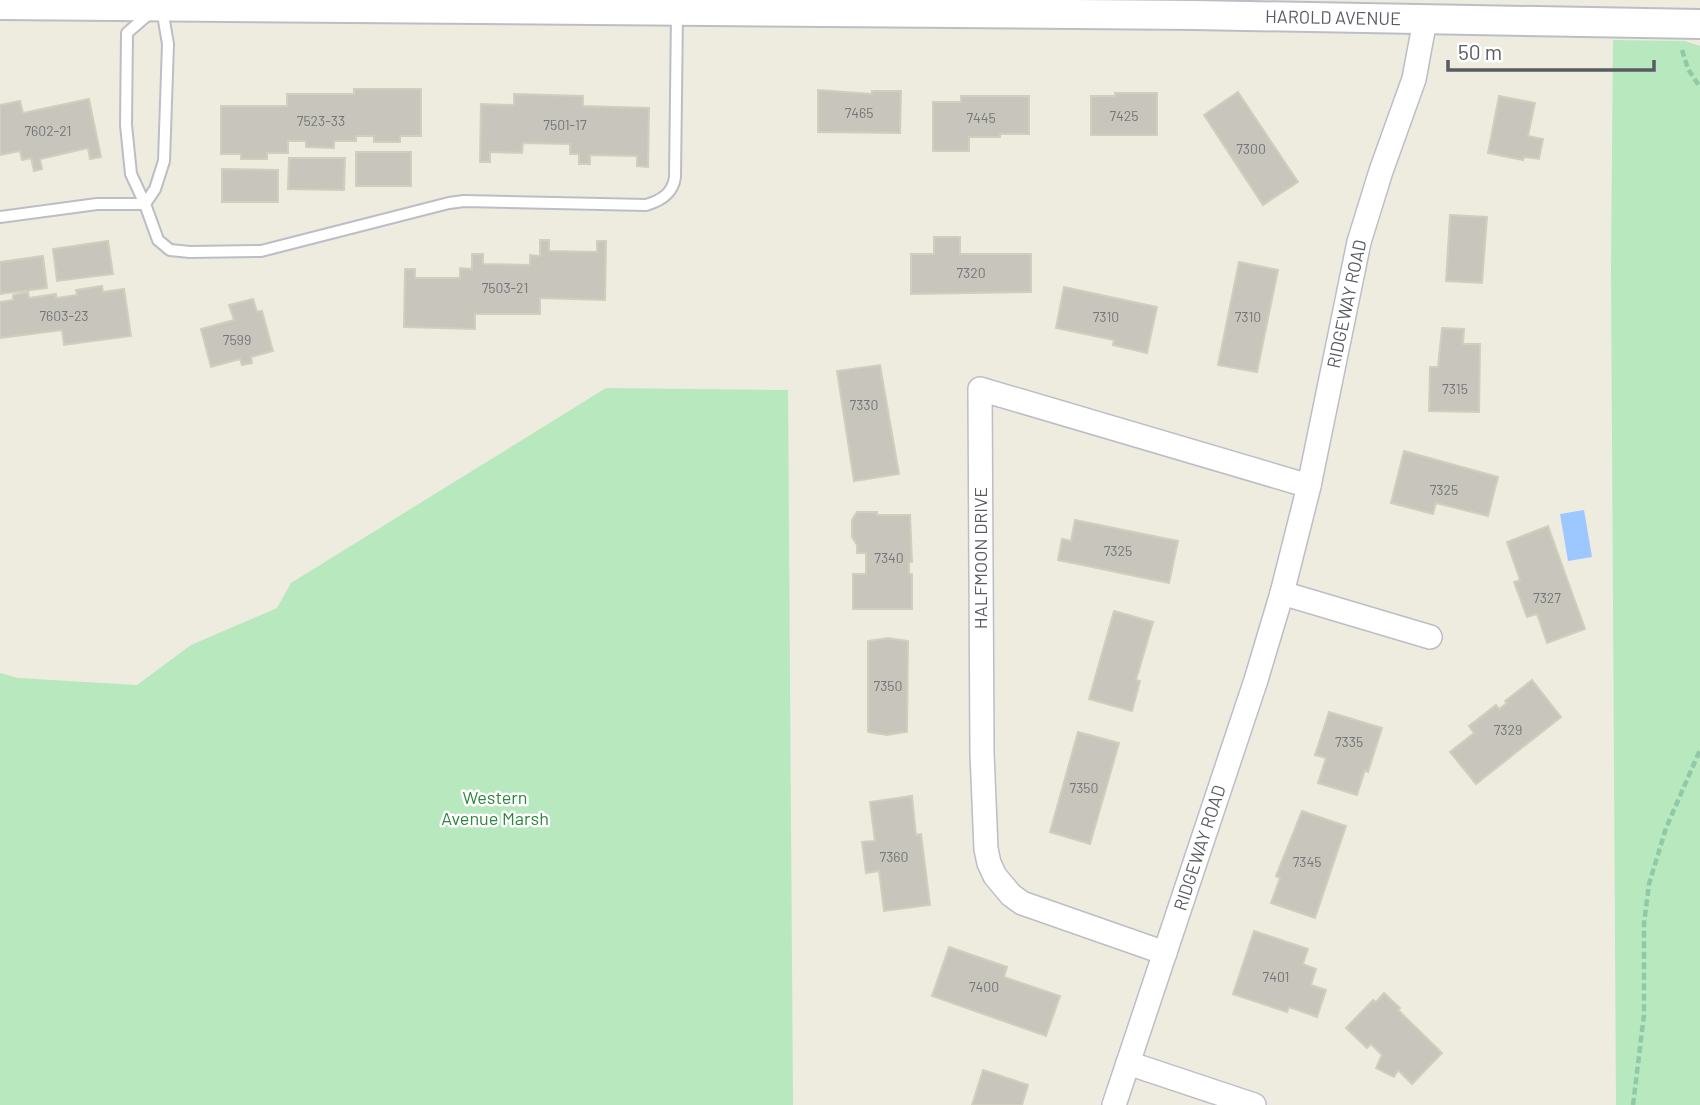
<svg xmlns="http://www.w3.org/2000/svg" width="1700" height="1105" font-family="Barlow,sans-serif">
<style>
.green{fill:#b8e8be}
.water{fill:#9dc8ff}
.building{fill:#c8c6bc;stroke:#d2cebd;stroke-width:2}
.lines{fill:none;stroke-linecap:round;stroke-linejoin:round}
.service-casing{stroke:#bcbec5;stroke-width:14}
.minor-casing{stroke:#bcbec5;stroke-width:26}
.tertiary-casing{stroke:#bcbec5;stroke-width:32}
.path{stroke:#91c9a8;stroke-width:4.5;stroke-dasharray:7 3.5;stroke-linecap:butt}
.service{stroke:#fff;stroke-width:10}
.minor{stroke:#fff;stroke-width:23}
.tertiary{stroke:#fff;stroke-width:28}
.labels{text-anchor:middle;stroke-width:5;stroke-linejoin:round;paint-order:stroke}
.number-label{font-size:14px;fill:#747678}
.street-label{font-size:18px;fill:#585b62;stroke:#fff}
.park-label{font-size:18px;fill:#2c863b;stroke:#fff}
</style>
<rect width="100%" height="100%" fill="#edecdf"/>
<!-- green -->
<g class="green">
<path d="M1613 40 1685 41 1700 46V1105H1616L1611 269Z"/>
<path d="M606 388 788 390 793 1105H0V673L18 678 137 685 191 645 277 608 291 583Z"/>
</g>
<!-- water -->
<path class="water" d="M1584 510 1592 557 1568 561 1560 514Z"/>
<!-- building -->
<g class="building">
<path d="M354 89H421V136H400V142H374V136H356V141H334V148L306 147V141H288V153H267V159H241V154H221V106H287V94H354Z"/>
<path d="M818 90 872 94V91H901L900 133 818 132Z"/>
<path d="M1238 92 1298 182 1263 205 1204 115Z"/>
<path d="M1115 93H1157V135H1091V96H1115Z"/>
<path d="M514 94 583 96V106L649 108 648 167 637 166V156L590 155V164H579V154H570V144L523 143 522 153 490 152V162H480L481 104 514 105Z"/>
<path d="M961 96H1029V134H1000V137H969V151H933V102H961Z"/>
<path d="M1499 96 1535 103 1528 136 1543 139 1539 159 1524 157 1523 160 1488 153Z"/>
<path d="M89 99 101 157 90 159 88 148 40 159 42 169 34 171 31 158 22 160 20 151 0 155V105L20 101 23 113Z"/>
<rect x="356" y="152" width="55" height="34"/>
<path d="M289 158H345L344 190 288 189Z"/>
<path d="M222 169 278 170V202H222Z"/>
<path d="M1450 215 1487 217 1482 283 1446 281Z"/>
<path d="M934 237H960V254H1031V292L911 294V254H934Z"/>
<path d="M540 240H549V251L597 252V241H606L605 300 540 298V314H475V329L404 327 405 269H415V278H460V268L472 269V254H483V264L530 265V255L540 256Z"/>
<path d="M108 241 113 274 57 281 53 249Z"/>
<path d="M43 256 47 288 0 294V262Z"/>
<path d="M1239 262 1278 270 1257 372 1218 365Z"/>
<path d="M102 286 103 292 124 289 131 336 64 345 62 330 0 338V302L13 300V295L28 292 29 298 56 294V298L77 295 76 290Z"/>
<path d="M1064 287 1157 307 1147 353 1113 345 1114 340 1056 328Z"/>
<path d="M253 299 257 312 262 311 273 351 251 357 252 363 242 365 240 359 211 367 201 329 234 320 229 305Z"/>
<path d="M1442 328 1464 329 1463 344H1480L1479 412 1429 411 1430 367H1438Z"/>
<path d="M880 365 899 474 854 481 837 371Z"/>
<path d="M1404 451 1498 477 1488 516 1436 503 1433 514 1391 503Z"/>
<path d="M857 512H877V515H910L912 562H909V574H912V609H853V574H866V553H857V545L852 537V520Z"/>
<path d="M1075 520 1178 541 1169 583 1058 560 1062 539 1071 541Z"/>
<path d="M1548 526 1585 629 1547 643 1537 614 1527 617 1514 582 1520 580 1507 542Z"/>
<path d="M1114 611 1153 622 1136 680 1140 681 1132 711 1089 699Z"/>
<path d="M888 638 908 641 907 732 887 735 868 732V641Z"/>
<path d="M1532 680 1561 717 1476 784 1450 752 1474 733 1469 726 1496 705 1499 709 1507 703 1505 701Z"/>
<path d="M1329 712 1382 728 1368 772 1365 770 1357 795 1318 783 1326 758 1315 755Z"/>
<path d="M1078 732 1119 743 1090 844 1050 832Z"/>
<path d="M912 796 916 835 921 834 930 905 884 911 879 871 866 873 862 842 875 841 870 802Z"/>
<path d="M1302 811 1346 826 1315 918 1271 903 1280 878 1276 876Z"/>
<path d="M1254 931 1308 949 1303 964 1316 969 1311 985 1326 990 1317 1017 1289 1007 1287 1012 1233 994Z"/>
<path d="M949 947 1007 967 1004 977 1060 996 1046 1036 932 996Z"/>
<path d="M1384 993 1400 1008 1398 1010 1442 1053 1412 1084 1398 1070 1394 1077 1376 1068 1382 1055 1371 1044 1367 1048 1346 1028 1373 1000 1376 1002Z"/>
<path d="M983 1070 1028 1085 1022 1105H972Z"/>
</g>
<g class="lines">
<defs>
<g id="service">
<path d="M150 13 127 33 126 125 131 174 145 204 158 240 170 250 190 252 261 251 449 203 464 201 646 205C660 201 673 194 675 177L677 13"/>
<path d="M145 204 155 189 164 161 168 44 162 9"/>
<path d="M0 217 97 204H145"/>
</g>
<g id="minor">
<path d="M1282 593 1430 637"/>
<path d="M1165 953 1022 903 1011 895 995 876 989 863 986 849 982 753 980 389 1309 486"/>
<path d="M1128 1063 1254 1105"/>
<path d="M1114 1105 1256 680 1282 593 1309 486 1359 242 1381 171 1414 79 1425 20"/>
</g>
<path id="tertiary" d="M0 5 1193 15 1700 24"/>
</defs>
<!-- service casing -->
<use href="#service" class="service-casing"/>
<!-- minor casing -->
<use href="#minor" class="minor-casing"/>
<!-- tertiary casing -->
<use href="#tertiary" class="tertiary-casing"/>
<!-- path -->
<g class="path">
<path d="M1682 50 1688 69 1700 87"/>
<path d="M1633 1105 1644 1015V924L1649 884 1666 828 1700 750"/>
</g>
<!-- service -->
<use href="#service" class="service"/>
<!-- minor -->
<use href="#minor" class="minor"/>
<!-- tertiary -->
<use href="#tertiary" class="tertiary"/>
</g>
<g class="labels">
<!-- number labels -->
<g class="number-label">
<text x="859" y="118">7465</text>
<text x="1124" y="121">7425</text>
<text x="981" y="123">7445</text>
<text x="321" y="126">7523-33</text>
<text x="565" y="130">7501-17</text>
<text x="48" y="136">7602-21</text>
<text x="1251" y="154">7300</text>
<text x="971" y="278">7320</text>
<text x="505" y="293">7503-21</text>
<text x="64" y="321">7603-23</text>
<text x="1106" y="322">7310</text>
<text x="1248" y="322">7310</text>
<text x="237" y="345">7599</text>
<text x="1455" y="394">7315</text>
<text x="864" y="410">7330</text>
<text x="1444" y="495">7325</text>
<text x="1118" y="556">7325</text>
<text x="889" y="563">7340</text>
<text x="1547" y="603">7327</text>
<text x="888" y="691">7350</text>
<text x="1508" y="735">7329</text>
<text x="1349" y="747">7335</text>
<text x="1084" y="793">7350</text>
<text x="894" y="862">7360</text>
<text x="1307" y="867">7345</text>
<text x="1276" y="982">7401</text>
<text x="984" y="992">7400</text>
</g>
<!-- street labels -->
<g class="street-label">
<text transform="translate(1333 18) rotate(1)" y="6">HAROLD AVENUE</text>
<text transform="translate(1347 304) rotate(-78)" y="6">RIDGEWAY ROAD</text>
<text transform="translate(981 558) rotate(-90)" y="6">HALFMOON DRIVE</text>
<text transform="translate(1200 848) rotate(-72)" y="6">RIDGEWAY ROAD</text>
</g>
<!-- park labels -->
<g class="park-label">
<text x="495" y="804">Western<tspan x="495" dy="21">Avenue Marsh</tspan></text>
</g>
</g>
<!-- scale -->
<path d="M1448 60v10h206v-10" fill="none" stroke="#585b62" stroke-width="3.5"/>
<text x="1458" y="60" font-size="21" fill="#585b62" stroke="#ffffff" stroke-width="5" paint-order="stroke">50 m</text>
</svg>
